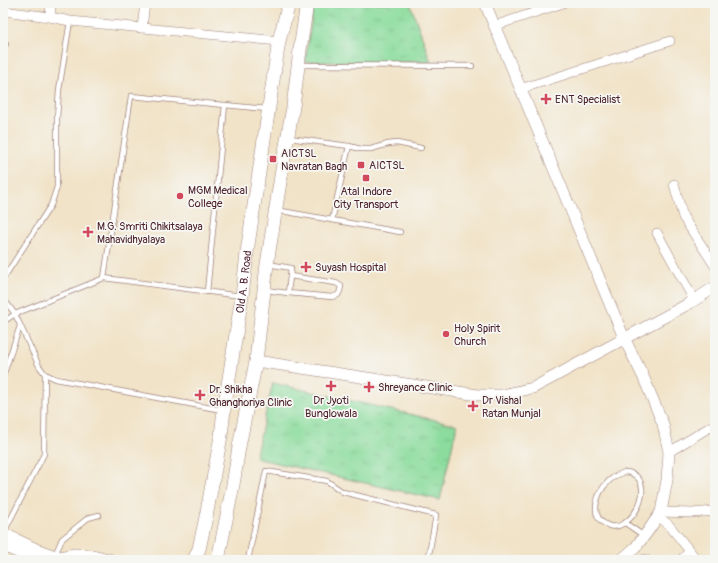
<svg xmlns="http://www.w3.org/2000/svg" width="718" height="563" font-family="Pangolin,sans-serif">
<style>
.park{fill:url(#park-tufts);stroke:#6a7e64}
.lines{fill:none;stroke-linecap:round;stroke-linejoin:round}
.service-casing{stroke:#9e817a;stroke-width:6}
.minor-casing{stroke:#9e817a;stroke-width:10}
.tertiary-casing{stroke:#9e817a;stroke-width:12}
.secondary-casing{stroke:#9e817a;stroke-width:14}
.service{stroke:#fff;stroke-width:4.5}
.minor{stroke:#fff;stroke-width:9}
.tertiary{stroke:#fff;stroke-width:11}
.secondary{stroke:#fff;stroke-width:13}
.poi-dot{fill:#d1495b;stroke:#f6f6f2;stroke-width:1.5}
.labels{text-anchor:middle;stroke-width:3.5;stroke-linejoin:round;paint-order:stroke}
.poi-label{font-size:11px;fill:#4a1f2b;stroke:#f6f6f2;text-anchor:start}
.street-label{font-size:11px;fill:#4a1f2b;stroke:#f6f6f2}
</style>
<defs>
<pattern id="park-tufts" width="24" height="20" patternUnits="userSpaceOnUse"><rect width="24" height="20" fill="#8bdc9d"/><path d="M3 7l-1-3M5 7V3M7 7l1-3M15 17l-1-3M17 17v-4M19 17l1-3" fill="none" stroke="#79bc87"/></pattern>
</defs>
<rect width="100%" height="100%" fill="#f6f6f2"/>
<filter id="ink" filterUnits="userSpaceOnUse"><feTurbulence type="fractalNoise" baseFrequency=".025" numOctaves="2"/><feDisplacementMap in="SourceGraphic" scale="8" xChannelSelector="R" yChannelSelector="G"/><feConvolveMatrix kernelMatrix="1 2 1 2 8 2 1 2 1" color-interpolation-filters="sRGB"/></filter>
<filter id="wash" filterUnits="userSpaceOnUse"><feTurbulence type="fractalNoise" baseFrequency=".012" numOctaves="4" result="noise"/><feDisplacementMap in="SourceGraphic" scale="16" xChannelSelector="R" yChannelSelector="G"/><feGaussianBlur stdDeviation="0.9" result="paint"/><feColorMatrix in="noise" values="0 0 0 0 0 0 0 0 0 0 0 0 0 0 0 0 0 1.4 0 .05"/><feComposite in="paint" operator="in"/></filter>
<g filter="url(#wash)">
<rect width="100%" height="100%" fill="#f1e3c8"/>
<!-- park -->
<g class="park">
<path d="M314 3H410L431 62H305Z"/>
<path d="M273 383 457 425 440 500 255 458Z"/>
</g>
</g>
<g filter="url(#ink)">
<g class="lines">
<defs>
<g id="service">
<path d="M3 44H6"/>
<path d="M300 65 472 66"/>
<path d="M349 146 361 149H371L388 144 397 143 421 148"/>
<path d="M276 210 332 220 349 146 289 138"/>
<path d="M332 220 400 232"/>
<path d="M104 278 241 296"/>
<path d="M3 279 51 205 57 187V118L59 90 70 21"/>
<path d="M265 290 288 293 291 268 268 264"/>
<path d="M207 292 225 105"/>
<path d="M288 293 332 297 338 295 340 291 341 286 336 283 290 276"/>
<path d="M3 298 15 314 39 366 45 374 56 379 222 410"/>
<path d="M3 322 15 314 104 278 131 96 267 109"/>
<path d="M3 376 20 326"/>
<path d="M625 472C627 472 631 473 633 474 657 487 629 536 607 525 588 516 597 492 609 481 613 477 619 474 625 472Z"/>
<path d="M625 523 634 529 644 536"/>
<path d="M4 532 44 454 45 374"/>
<path d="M55 555 62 539 88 518 99 515"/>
<path d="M248 560 266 471 327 481 343 492 436 515 428 560"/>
</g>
<g id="minor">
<path d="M3 11 50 17 70 21 279 41"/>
<path d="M50 17 51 3"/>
<path d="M494 26 563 3"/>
<path d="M142 28 145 3"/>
<path d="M520 89 670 41"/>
<path d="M674 184 683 217 715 266"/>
<path d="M657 233 694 300"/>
<path d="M669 452 715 424"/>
<path d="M661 512 692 513 715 511"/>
<path d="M658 516 669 525 697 560"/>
<path d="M645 559V560"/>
<path d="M681 560 690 551"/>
</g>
<g id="tertiary">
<path d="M485 3 624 338 643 376 663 424 669 452 667 480 661 512 648 531 635 548 621 560"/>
<path d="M256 361 478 395H502L533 388 690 303 715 287"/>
</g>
<g id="secondary">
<path d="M3 534 36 550 64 560"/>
<path d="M3 545 39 560"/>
<path d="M59 558 75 555 92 556 109 560"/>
<path id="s1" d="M194 560 199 549 206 517 221 436 224 410 242 296 248 245 279 41 289 3"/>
<path d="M218 560 233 485 239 447 256 361 267 264 284 157 293 107 300 50 307 3"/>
</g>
</defs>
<!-- service casing -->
<use href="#service" class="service-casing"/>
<!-- minor casing -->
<use href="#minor" class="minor-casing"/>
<!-- tertiary casing -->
<use href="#tertiary" class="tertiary-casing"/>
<!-- secondary casing -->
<use href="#secondary" class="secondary-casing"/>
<!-- service -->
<use href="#service" class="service"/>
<!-- minor -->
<use href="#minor" class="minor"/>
<!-- tertiary -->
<use href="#tertiary" class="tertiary"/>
<!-- secondary -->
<use href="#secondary" class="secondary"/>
</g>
</g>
<!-- markers -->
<g class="poi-dot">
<path d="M544 93h4v4h4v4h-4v4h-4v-4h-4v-4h4z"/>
<rect x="269" y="155" width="8" height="8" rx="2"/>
<rect x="357" y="161" width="8" height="8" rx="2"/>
<rect x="362" y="174" width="8" height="8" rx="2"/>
<circle cx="180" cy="196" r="4"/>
<path d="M86 226h4v4h4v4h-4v4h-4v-4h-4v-4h4z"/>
<path d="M304 261h4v4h4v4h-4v4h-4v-4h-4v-4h4z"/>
<circle cx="446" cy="334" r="4"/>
<path d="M329 380h4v4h4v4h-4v4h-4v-4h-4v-4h4z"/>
<path d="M367 381h4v4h4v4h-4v4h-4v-4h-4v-4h4z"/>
<path d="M198 389h4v4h4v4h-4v4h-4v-4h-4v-4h4z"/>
<path d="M471 400h4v4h4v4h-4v4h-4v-4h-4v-4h4z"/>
</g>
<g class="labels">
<!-- poi labels -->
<g class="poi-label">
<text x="555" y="103">ENT Specialist</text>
<text x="281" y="157">AICTSL<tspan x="281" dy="13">Navratan Bagh</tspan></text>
<text x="369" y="169">AICTSL</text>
<text x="188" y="194">MGM Medical<tspan x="188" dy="13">College</tspan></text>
<text x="366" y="195" text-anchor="middle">Atal Indore<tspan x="366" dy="13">City Transport</tspan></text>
<text x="97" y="230">M.G. Smriti Chikitsalaya<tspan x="97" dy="13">Mahavidhyalaya</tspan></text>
<text x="315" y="271">Suyash Hospital</text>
<text x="454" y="332">Holy Spirit<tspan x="454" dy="13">Church</tspan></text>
<text x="378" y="391">Shreyance Clinic</text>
<text x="209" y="393">Dr. Shikha<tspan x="209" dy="13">Ghanghoriya Clinic</tspan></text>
<text x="331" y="404" text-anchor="middle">Dr Jyoti<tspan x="331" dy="13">Bunglowala</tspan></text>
<text x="482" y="404">Dr Vishal<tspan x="482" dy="13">Ratan Munjal</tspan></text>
</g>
<!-- street labels -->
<g class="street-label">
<text dy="4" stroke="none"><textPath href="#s1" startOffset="283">Old A. B. Road</textPath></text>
</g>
</g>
<!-- margin -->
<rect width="718" height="563" fill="none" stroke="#f6f6f2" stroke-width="16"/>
</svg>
